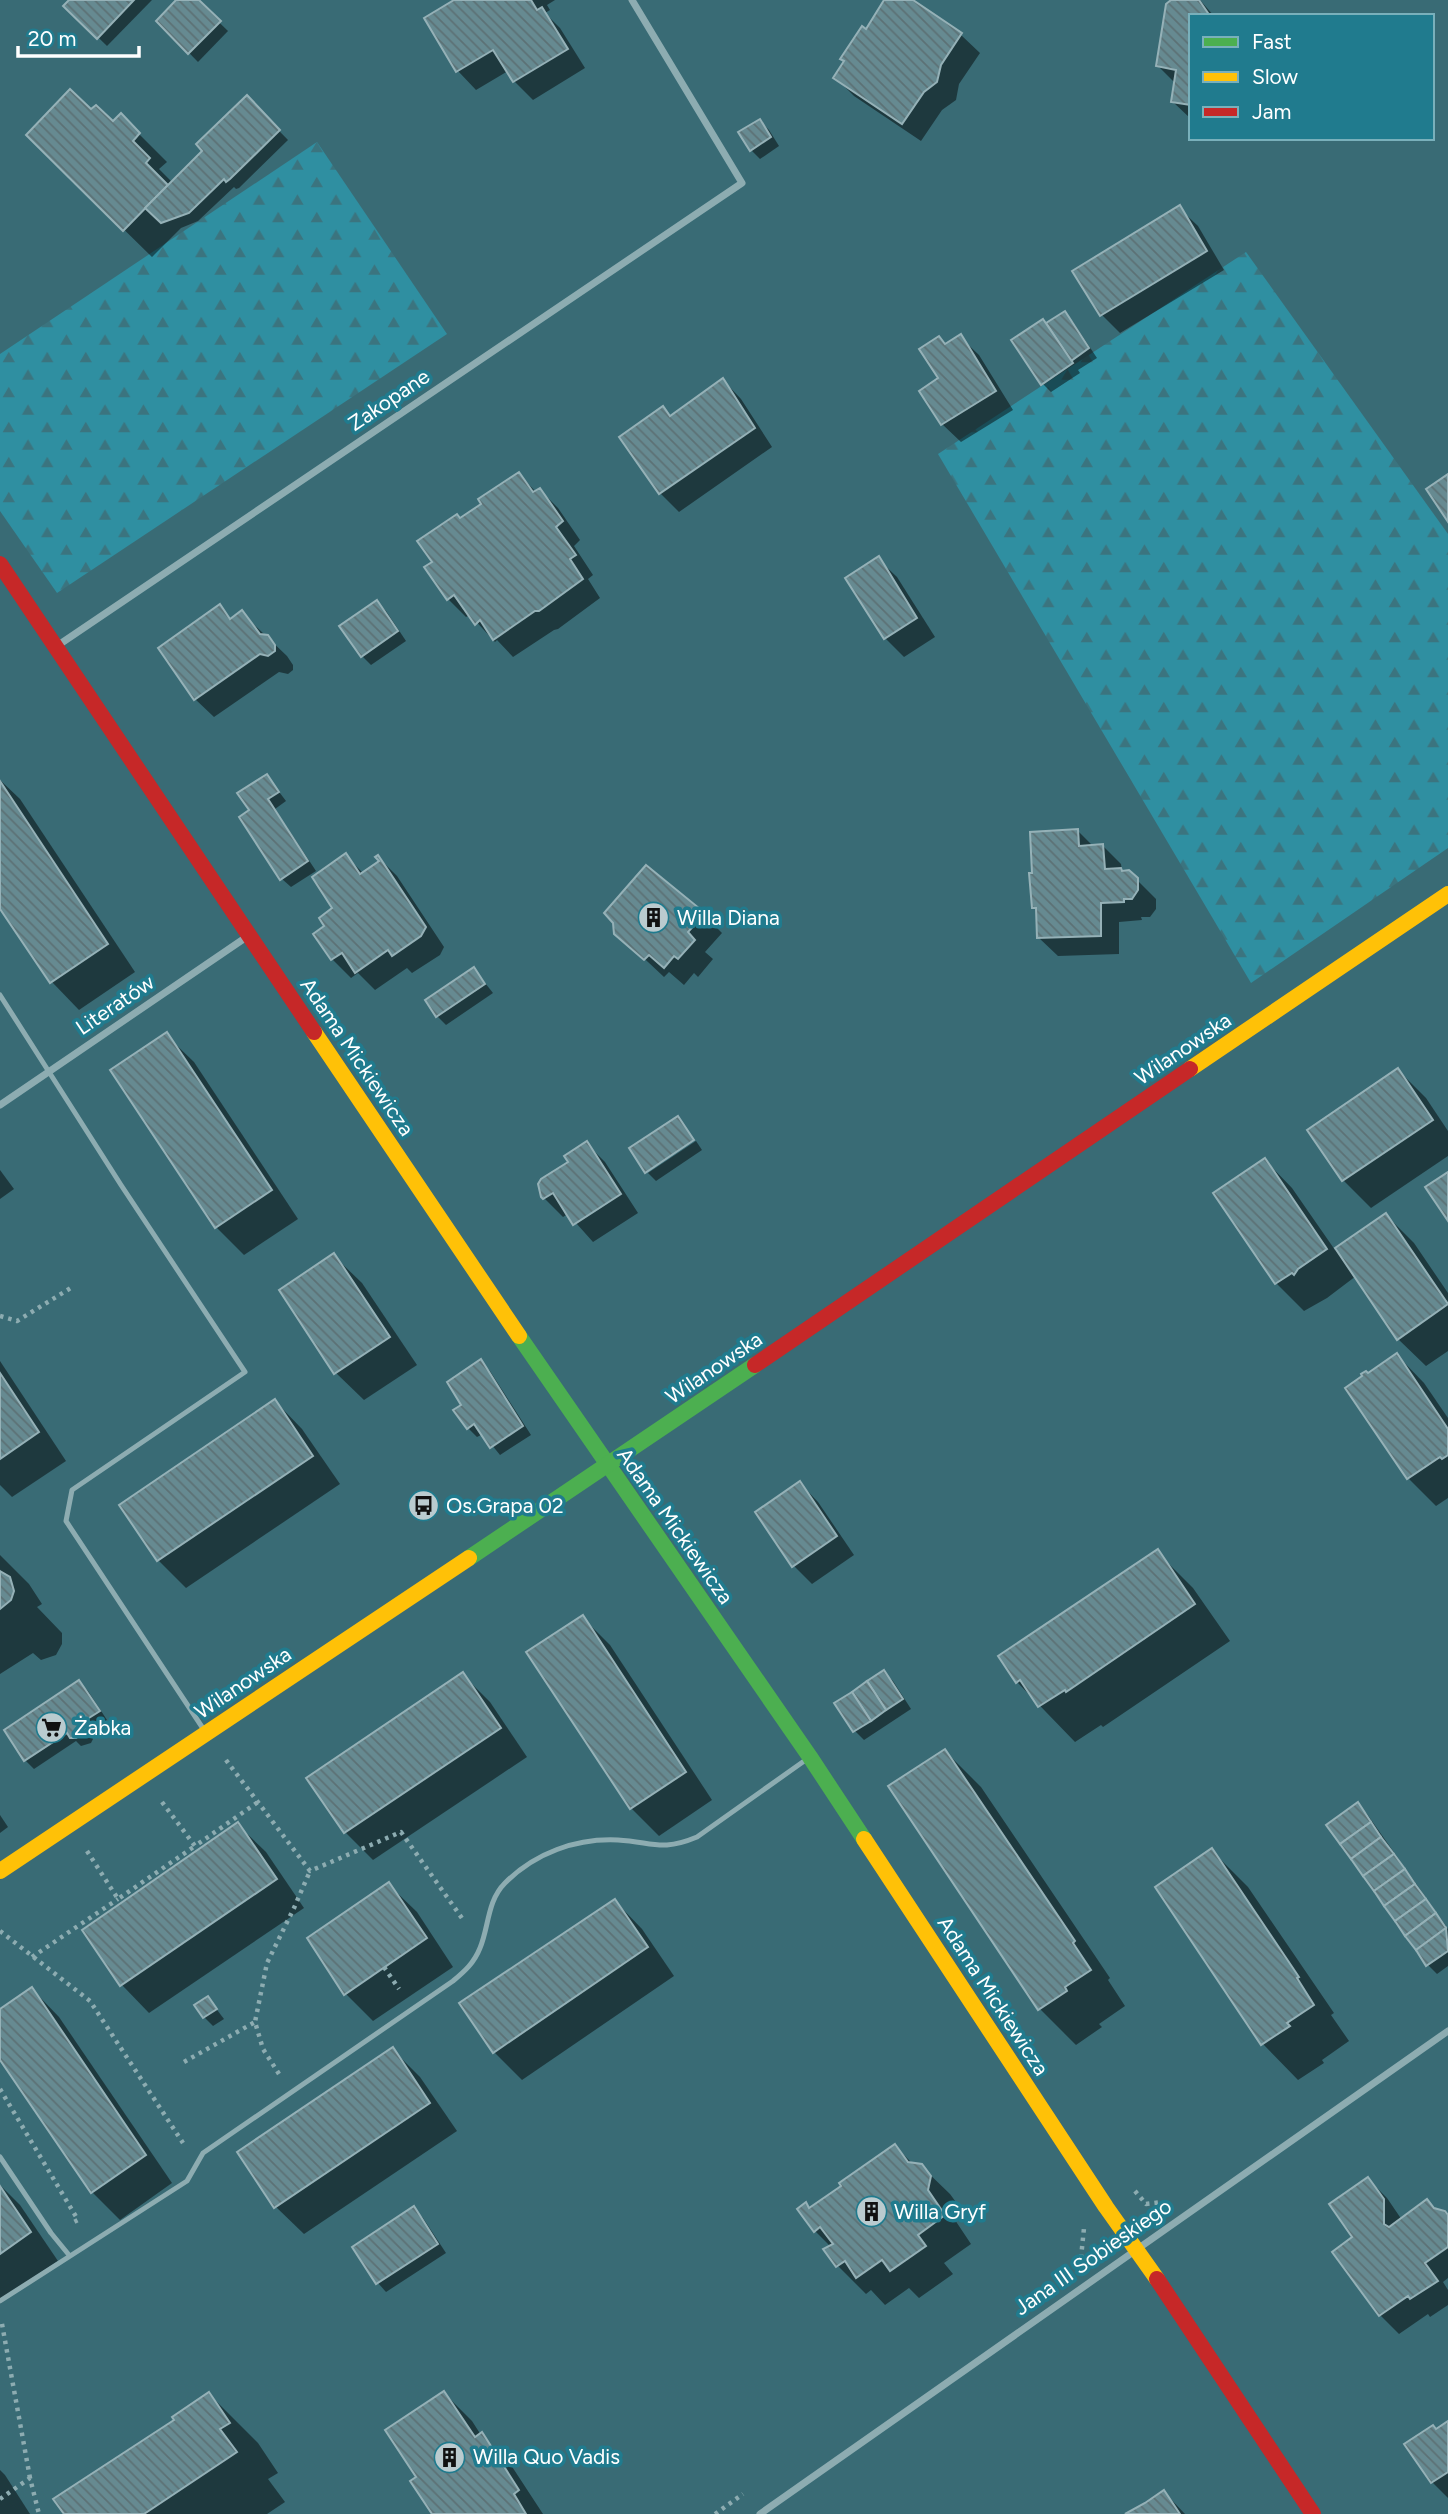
<svg xmlns="http://www.w3.org/2000/svg" width="1448" height="2514" font-family="Figtree,sans-serif">
<style>
.forest{fill:url(#forest-firs)}
.shadow{fill:#0007}
.building{fill:url(#building-back-hatch);stroke:#95b1b7;stroke-width:2}
.lines{fill:none;stroke-linecap:round;stroke-linejoin:round}
.path{stroke:#8dacb1;stroke-width:4.5;stroke-dasharray:3.5 5;stroke-linecap:butt}
.lane{stroke:#8dacb1;stroke-width:5}
.street{stroke:#8dacb1;stroke-width:7}
.fast{stroke:#4caf50;stroke-width:16}
.slow{stroke:#ffc107;stroke-width:16}
.jam{stroke:#c62828;stroke-width:16}
.labels{text-anchor:middle;stroke-width:7;stroke-linejoin:round;paint-order:stroke}
.street-label{font-size:21px;fill:#fff;stroke:#207b8e}
.poi-label{font-size:21px;fill:#fff;stroke:#207b8e;text-anchor:start}
</style>
<defs>
<pattern id="forest-firs" width="22" height="20" patternUnits="userSpaceOnUse" patternTransform="scale(1.75)"><rect width="22" height="20" fill="#2f8fa1"/><path d="M5 1l3.5 6h-7zM16 11l3.5 6h-7z" fill="#3b747f"/></pattern>
<pattern id="building-back-hatch" width="6" height="6" patternUnits="userSpaceOnUse" patternTransform="scale(1.75)"><rect width="6" height="6" fill="#668a91"/><path d="M-1 5l2 2M0 0l6 6M5-1l2 2" fill="none" stroke="#5c7175"/></pattern>
</defs>
<rect width="100%" height="100%" fill="#396b75"/>
<!-- forest -->
<g class="forest">
<path d="M317 142 447 334 57 593 0 511V354Z"/>
<path d="M1246 252 1448 534V848L1251 983 938 454Z"/>
</g>
<!-- shadow -->
<g class="shadow">
<path d="M72 0H152L107 46 66 6Z"/>
<path d="M178 0H196L228 31 198 62 158 21Z"/>
<path d="M457 0H555L547 5 550 10 545 13 560 28 585 68 533 100 514 81 508 71 476 90 458 71 426 18Z"/>
<path d="M887 0H909L961 35 980 53 959 84 956 100 942 110 921 141 854 96 835 77Z"/>
<path d="M1174 0H1200L1214 16H1191V119L1173 102 1176 84 1158 66Z"/>
<path d="M247 98 288 140 239 188 236 189 234 187 198 221 181 228 152 257 56 163 91 112 113 124 121 116 167 162 159 169 173 183 205 151Z"/>
<path d="M760 121 769 130 779 146 760 159 751 150Z"/>
<path d="M1179 208 1198 226 1224 270 1120 333 1102 315Z"/>
<path d="M1064 313 1073 322 1097 358 1078 370 1080 373 1051 392 1042 383 1046 325Z"/>
<path d="M960 337 979 355 1013 410 961 442 942 424 939 338 946 345Z"/>
<path d="M723 380 741 399 772 447 679 512 660 493 663 409 671 417Z"/>
<path d="M519 474 536 492 540 490 558 508 580 540 574 546 593 575 588 579 600 598 558 629 554 630 513 657 497 640 495 642 470 615 466 617 448 599 434 563 461 519 483 504Z"/>
<path d="M878 559 897 577 935 637 904 657 885 638Z"/>
<path d="M377 602 386 611 406 641 371 665 362 656Z"/>
<path d="M220 607 232 620 242 613 287 656 293 665V670L288 674 279 672 214 717 195 699Z"/>
<path d="M267 776 286 801 275 809 316 871 291 887 282 879 251 811Z"/>
<path d="M0 780 20 799 135 972 79 1010 52 982 0 905Z"/>
<path d="M1078 831 1093 846H1103L1121 864 1122 871 1129 872 1156 899V909L1150 917H1141L1142 920 1119 922V954L1058 956 1039 938 1038 912 1033 907Z"/>
<path d="M346 856 364 874 381 862 378 857 397 876 444 947 440 955 412 973 407 968 375 990 358 973 351 978 332 959 327 927 335 909Z"/>
<path d="M703 914 722 933 705 952 713 959 698 977 694 973 684 985 669 972 664 977 632 947Z"/>
<path d="M474 969 493 993 446 1025 437 1016Z"/>
<path d="M166 1035 194 1062 298 1219 244 1255 216 1227Z"/>
<path d="M1398 1070 1426 1098 1448 1131V1156L1371 1208 1343 1180 1309 1130Z"/>
<path d="M696 1141 702 1150 656 1181 648 1173Z"/>
<path d="M586 1143 605 1162 638 1213 593 1242 568 1214 563 1217 542 1196Z"/>
<path d="M1265 1160 1292 1188 1335 1250 1386 1215 1414 1243 1448 1293V1351L1426 1366 1398 1339 1356 1276 1327 1298 1304 1311 1276 1283 1216 1193Z"/>
<path d="M0 1170 14 1189 0 1199Z"/>
<path d="M334 1256 362 1283 417 1365 364 1400 336 1373Z"/>
<path d="M1397 1355 1424 1383 1448 1418V1498L1436 1506 1408 1478 1347 1388Z"/>
<path d="M0 1361 66 1461 12 1497 0 1485Z"/>
<path d="M481 1362 490 1371 531 1435 500 1455 483 1434 477 1437 468 1428 464 1405Z"/>
<path d="M275 1401 302 1429 340 1484 186 1588 158 1560Z"/>
<path d="M800 1483 818 1502 854 1555 812 1584 793 1565Z"/>
<path d="M1157 1552 1193 1588 1230 1641 1103 1727 1101 1725 1075 1742 1017 1682Z"/>
<path d="M0 1555 29 1584 42 1604 37 1607 62 1633V1644L56 1655 41 1660 33 1653 0 1674Z"/>
<path d="M582 1617 610 1645 712 1800 659 1836 631 1808Z"/>
<path d="M884 1672 893 1681 911 1709 864 1740 855 1731 837 1704Z"/>
<path d="M462 1674 490 1702 527 1757 373 1860 345 1832Z"/>
<path d="M79 1682 88 1691 107 1720 89 1732 93 1739 91 1743 81 1746 76 1741 34 1769 25 1760Z"/>
<path d="M945 1751 981 1787 1110 1978 1108 1980 1125 2006 1099 2024 1102 2027 1076 2045 1040 2009 891 1787Z"/>
<path d="M1358 1805 1367 1814 1448 1929V1966L1437 1974 1428 1965 1328 1825Z"/>
<path d="M0 1815 8 1827 0 1833Z"/>
<path d="M238 1825 266 1852 304 1908 149 2013 122 1985 84 1930Z"/>
<path d="M1212 1851 1248 1887 1334 2013 1331 2015 1349 2041 1322 2060 1324 2063 1298 2080 1263 2044 1158 1887Z"/>
<path d="M389 1885 417 1912 453 1967 373 2021 345 1993Z"/>
<path d="M615 1901 642 1929 674 1976 522 2080 494 2052Z"/>
<path d="M32 1989 59 2017 172 2183 120 2220 92 2192 0 2057V2011Z"/>
<path d="M208 1998 224 2019 213 2026 204 2017Z"/>
<path d="M392 2049 420 2077 457 2131 304 2234 276 2207Z"/>
<path d="M895 2146 913 2164 921 2166 950 2194 958 2205 955 2220 971 2244 944 2263 953 2274 919 2298 909 2288 885 2305 871 2290 866 2294 838 2266 826 2250 831 2247 815 2231 810 2210Z"/>
<path d="M1368 2179 1387 2198 1402 2220 1436 2211 1448 2216V2278L1443 2282 1448 2290V2305L1430 2317 1428 2314 1399 2334 1380 2315 1335 2252 1355 2237Z"/>
<path d="M0 2185 20 2205 58 2261 0 2300Z"/>
<path d="M414 2209 423 2218 446 2253 386 2292 378 2283 355 2247Z"/>
<path d="M444 2393 472 2421 481 2435 509 2462 543 2514H434L418 2477Z"/>
<path d="M209 2394 258 2443 278 2473 268 2479 285 2502 267 2514H66Z"/>
<path d="M1448 2423V2498L1432 2482 1406 2445Z"/>
<path d="M0 2470 5 2475 30 2514H0Z"/>
<path d="M1164 2492 1185 2514H1129Z"/>
</g>
<!-- building -->
<g class="building">
<path d="M69 0H134L97 39 63 6Z"/>
<path d="M176 0H199L221 21 188 54 156 21Z"/>
<path d="M454 0H531L537 10 542 7 568 49 513 82 493 50 456 72 424 18Z"/>
<path d="M884 0H913L962 33 941 65 937 82 924 92 902 124 833 78 844 61 840 59 862 26 866 29Z"/>
<path d="M1171 0H1199L1210 16H1191V105L1171 102 1176 70 1156 66 1166 4Z"/>
<path d="M70 89 91 109 96 105 113 121 121 113 140 133 133 141 150 158 146 163 168 185 123 231 26 135Z"/>
<path d="M247 95 280 130 230 179 226 182 224 179 189 213 161 223 145 208 202 151 196 144Z"/>
<path d="M760 119 771 137 750 151 738 132Z"/>
<path d="M1180 205 1207 251 1100 316 1072 271Z"/>
<path d="M1065 311 1089 348 1071 361 1046 323Z"/>
<path d="M1043 319 1073 363 1041 385 1011 340Z"/>
<path d="M961 334 996 391 941 425 919 391 938 378 919 349 939 336 945 344Z"/>
<path d="M723 378 755 428 659 494 619 437 663 406 670 416Z"/>
<path d="M519 472 533 492 540 488 563 521 556 527 576 555 570 559 583 579 539 611H535L493 640 480 620 475 625 454 595 447 600 424 567 432 562 417 541 457 514 460 518 481 504 478 499Z"/>
<path d="M1448 474V522L1426 489Z"/>
<path d="M879 556 917 618 884 639 845 578Z"/>
<path d="M377 600 398 631 361 657 339 626Z"/>
<path d="M220 604 230 619 242 610 260 634 268 635 275 645V651L268 656 260 654 194 700 158 648Z"/>
<path d="M267 774 279 792 268 799 308 861 280 880 239 817 249 810 237 793Z"/>
<path d="M0 781 108 944 50 983 0 909Z"/>
<path d="M1078 829 1079 846 1103 844 1105 869 1121 868 1122 871 1129 870 1138 878V890L1132 899H1124V902L1101 903V936L1037 938 1036 908H1032L1029 873H1032L1030 832Z"/>
<path d="M346 853 360 874 379 861 375 857 378 855 426 927 421 936 392 956 388 950 355 973 342 953 331 960 313 934 324 926 319 918 332 908 312 877Z"/>
<path d="M646 865 705 913 688 932 695 940 678 959 674 956 664 968 649 955 644 960 614 934 613 923 604 913Z"/>
<path d="M474 967 485 984 436 1017 425 1000Z"/>
<path d="M167 1032 272 1190 215 1228 110 1070Z"/>
<path d="M1398 1068 1433 1120 1342 1181 1307 1130Z"/>
<path d="M678 1116 694 1140 645 1173 629 1148Z"/>
<path d="M587 1141 621 1194 573 1225 553 1193 543 1199 541 1197 538 1184 541 1179 568 1162 564 1156Z"/>
<path d="M1265 1158 1327 1249 1298 1269 1294 1275 1292 1273 1275 1284 1213 1193Z"/>
<path d="M1448 1172V1221L1425 1187Z"/>
<path d="M1386 1213 1448 1304 1397 1340 1335 1248Z"/>
<path d="M334 1253 390 1337 334 1374 279 1290Z"/>
<path d="M1397 1353 1448 1429V1455L1442 1459 1440 1457 1407 1479 1345 1388 1362 1376 1361 1374 1366 1371 1368 1373Z"/>
<path d="M481 1359 523 1426 490 1448 474 1424 467 1429 453 1410 461 1405 447 1382Z"/>
<path d="M0 1373 39 1432 0 1459Z"/>
<path d="M275 1399 313 1456 157 1561 119 1505Z"/>
<path d="M800 1481 837 1536 792 1567 755 1512Z"/>
<path d="M1158 1549 1195 1604 1066 1692 1065 1690 1038 1707 1020 1680 1016 1683 998 1656Z"/>
<path d="M0 1571 10 1577 14 1591 11 1600 0 1609Z"/>
<path d="M583 1615 686 1772 630 1809 526 1652Z"/>
<path d="M884 1670 903 1699 886 1710 867 1681Z"/>
<path d="M463 1672 501 1728 344 1833 306 1778Z"/>
<path d="M79 1680 100 1711 81 1723 85 1729 82 1734 76 1738H70L67 1733 24 1761 4 1730Z"/>
<path d="M867 1681 886 1710 871 1721 852 1692Z"/>
<path d="M852 1692 871 1721 853 1732 834 1703Z"/>
<path d="M945 1749 1075 1941 1073 1943 1091 1970 1065 1987 1067 1991 1038 2010 888 1786Z"/>
<path d="M1358 1802 1371 1822 1340 1844 1326 1825Z"/>
<path d="M238 1822 277 1879 120 1986 82 1930Z"/>
<path d="M1371 1822 1381 1837 1351 1859 1340 1844Z"/>
<path d="M1381 1837 1394 1854 1363 1876 1351 1859Z"/>
<path d="M1212 1848 1299 1977 1297 1978 1314 2005 1287 2023 1290 2026 1261 2045 1155 1887Z"/>
<path d="M1394 1854 1405 1869 1374 1891 1363 1876Z"/>
<path d="M1405 1869 1415 1884 1384 1906 1374 1891Z"/>
<path d="M389 1882 427 1938 344 1995 307 1938Z"/>
<path d="M1415 1884 1426 1899 1395 1921 1384 1906Z"/>
<path d="M615 1899 648 1947 493 2053 459 2003Z"/>
<path d="M1426 1899 1436 1913 1405 1936 1395 1921Z"/>
<path d="M1436 1913 1446 1928 1416 1950 1405 1936Z"/>
<path d="M1446 1928 1448 1951 1426 1966 1416 1950Z"/>
<path d="M32 1987 146 2155 91 2193 0 2060V2009Z"/>
<path d="M208 1996 217 2009 203 2018 194 2005Z"/>
<path d="M393 2047 430 2103 274 2208 237 2152Z"/>
<path d="M895 2144 908 2162 922 2164 931 2176 928 2190 945 2215 918 2235 926 2246 890 2271 882 2260 856 2278 845 2261 836 2267 823 2249 833 2244 820 2227 814 2232 797 2209 806 2202 809 2208 841 2186 839 2183Z"/>
<path d="M1368 2177 1384 2199V2224L1389 2227 1427 2199 1434 2208 1445 2211 1448 2215V2247L1425 2263 1438 2281 1410 2299 1408 2296 1379 2316 1332 2252 1352 2237 1329 2204Z"/>
<path d="M0 2186 31 2232 0 2254Z"/>
<path d="M414 2206 438 2244 376 2284 352 2247Z"/>
<path d="M444 2391 475 2437 482 2432 519 2490 514 2494 526 2514H432L410 2481 416 2477 385 2430Z"/>
<path d="M209 2392 230 2423 220 2429 237 2452 144 2514H64L53 2499 174 2420 172 2417Z"/>
<path d="M1448 2421V2472L1431 2483 1404 2444 1433 2425 1436 2429Z"/>
<path d="M1164 2490 1180 2514H1125L1145 2503Z"/>
</g>
<g class="lines">
<!-- path -->
<g class="path">
<path d="M0 1316 17 1321 74 1286"/>
<path d="M226 1760 310 1871 401 1832 464 1921"/>
<path d="M162 1802 195 1846 258 1802"/>
<path d="M87 1851 118 1899 195 1846"/>
<path d="M0 1931 90 2001 183 2143"/>
<path d="M32 1957 118 1899"/>
<path d="M384 1967 399 1989"/>
<path d="M184 2062 255 2022"/>
<path d="M279 2074 263 2049 255 2022 267 1963 294 1908 310 1871"/>
<path d="M0 2089 78 2220 74 2222"/>
<path d="M1135 2191 1146 2204 1162 2202"/>
<path d="M1081 2258 1084 2228"/>
<path d="M2 2324 30 2478"/>
<path d="M0 2499 30 2478 39 2514"/>
<path d="M715 2514 743 2494"/>
</g>
<!-- lane -->
<g class="lane">
<path d="M0 995 121 1185 245 1372 72 1490 66 1521 204 1730"/>
<path d="M0 2157 51 2233 69 2255"/>
<path d="M0 2301 187 2181 203 2153 453 1981C465 1971 474 1963 480 1948 489 1927 487 1901 505 1883 535 1853 576 1838 618 1840 653 1842 661 1852 697 1837L807 1759"/>
</g>
<!-- street -->
<g class="street">
<path d="M57 646 742 183 632 0"/>
<path d="M0 1105 248 936"/>
<path d="M760 2514 1448 2031"/>
</g>
<!-- fast -->
<g class="fast">
<path d="M519 1336 810 1757 864 1839"/>
<path d="M469 1558 755 1365"/>
</g>
<!-- slow -->
<g class="slow">
<path d="M314 1032 519 1336"/>
<path d="M1190 1069 1448 894"/>
<path d="M864 1839 1106 2207 1157 2279"/>
<path d="M0 1871 469 1558"/>
</g>
<!-- jam -->
<g class="jam">
<path d="M0 564 314 1032"/>
<path d="M755 1365 1190 1069"/>
<path d="M1157 2279 1313 2514"/>
</g>
</g>
<!-- icons -->
<defs>
<symbol id="building-disc" viewBox="-11 -11 22 22"><circle r="9.5" fill="#bacbcf" stroke="#207b8e"/><path d="M-4-6H4V6H1V3H-1V6H-4ZM-2.5-4.3h1.7v1.8h-1.7ZM.8-4.3h1.7v1.8H.8ZM-2.5-1h1.7V.8h-1.7ZM.8-1h1.7V.8H.8Z" fill="#111"/></symbol>
<symbol id="bus-disc" viewBox="-11 -11 22 22"><circle r="9.5" fill="#bacbcf" stroke="#207b8e"/><path d="M-5-6H5V4H4V6H2V4H-2V6H-4V4H-5ZM-3.5-4V0h7V-4ZM-3.5 1.2v1.5H-2V1.2ZM2 1.2v1.5H3.5V1.2Z" fill="#111"/></symbol>
<symbol id="supermarket-disc" viewBox="-11 -11 22 22"><circle r="9.5" fill="#bacbcf" stroke="#207b8e"/><path d="M-6-5.5h2.5l.6 2H6L4.5 2H-2.5L-4.4-4H-6ZM-1.5 3.2a1.3 1.3 0 1 0 .1 0ZM3 3.2a1.3 1.3 0 1 0 .1 0Z" fill="#111"/></symbol>
</defs>
<g fill-rule="evenodd">
<use href="#building-disc" x="636" y="900" width="35" height="35"/>
<use href="#bus-disc" x="406" y="1488" width="35" height="35"/>
<use href="#supermarket-disc" x="34" y="1710" width="35" height="35"/>
<use href="#building-disc" x="854" y="2194" width="35" height="35"/>
<use href="#building-disc" x="432" y="2440" width="35" height="35"/>
</g>
<g class="labels">
<!-- street labels -->
<g class="street-label">
<text transform="translate(389 400) rotate(-34)" y="7">Zakopane</text>
<text transform="translate(115 1005) rotate(-34)" y="7">Literatów</text>
<text transform="translate(1183 1049) rotate(-34)" y="7">Wilanowska</text>
<text transform="translate(357 1057) rotate(56)" y="7">Adama Mickiewicza</text>
<text transform="translate(714 1368) rotate(-34)" y="7">Wilanowska</text>
<text transform="translate(675 1526) rotate(55)" y="7">Adama Mickiewicza</text>
<text transform="translate(243 1683) rotate(-34)" y="7">Wilanowska</text>
<text transform="translate(993 1996) rotate(57)" y="7">Adama Mickiewicza</text>
<text transform="translate(1093 2257) rotate(-35)" y="7">Jana III Sobieskiego</text>
</g>
<!-- poi labels -->
<g class="poi-label">
<text x="677" y="925">Willa Diana</text>
<text x="446" y="1513">Os.Grapa 02</text>
<text x="74" y="1735">Żabka</text>
<text x="894" y="2219">Willa Gryf</text>
<text x="473" y="2464">Willa Quo Vadis</text>
</g>
</g>
<!-- legend -->
<rect x="1189" y="14" width="245" height="126" fill="#207b8e" stroke="#79b0bb" stroke-width="2"/>
<rect x="1203" y="37" width="35" height="10" fill="#4caf50" stroke="#79b0bb" stroke-width="2"/>
<text x="1252" y="49" font-size="21" fill="#ffffff">Fast</text>
<rect x="1203" y="72" width="35" height="10" fill="#ffc107" stroke="#79b0bb" stroke-width="2"/>
<text x="1252" y="84" font-size="21" fill="#ffffff">Slow</text>
<rect x="1203" y="107" width="35" height="10" fill="#c62828" stroke="#79b0bb" stroke-width="2"/>
<text x="1252" y="119" font-size="21" fill="#ffffff">Jam</text>
<!-- scale -->
<path d="M18 46v10h121v-10" fill="none" stroke="#ffffff" stroke-width="3.5"/>
<text x="28" y="46" font-size="21" fill="#ffffff" stroke="#207b8e" stroke-width="5" paint-order="stroke">20 m</text>
</svg>
